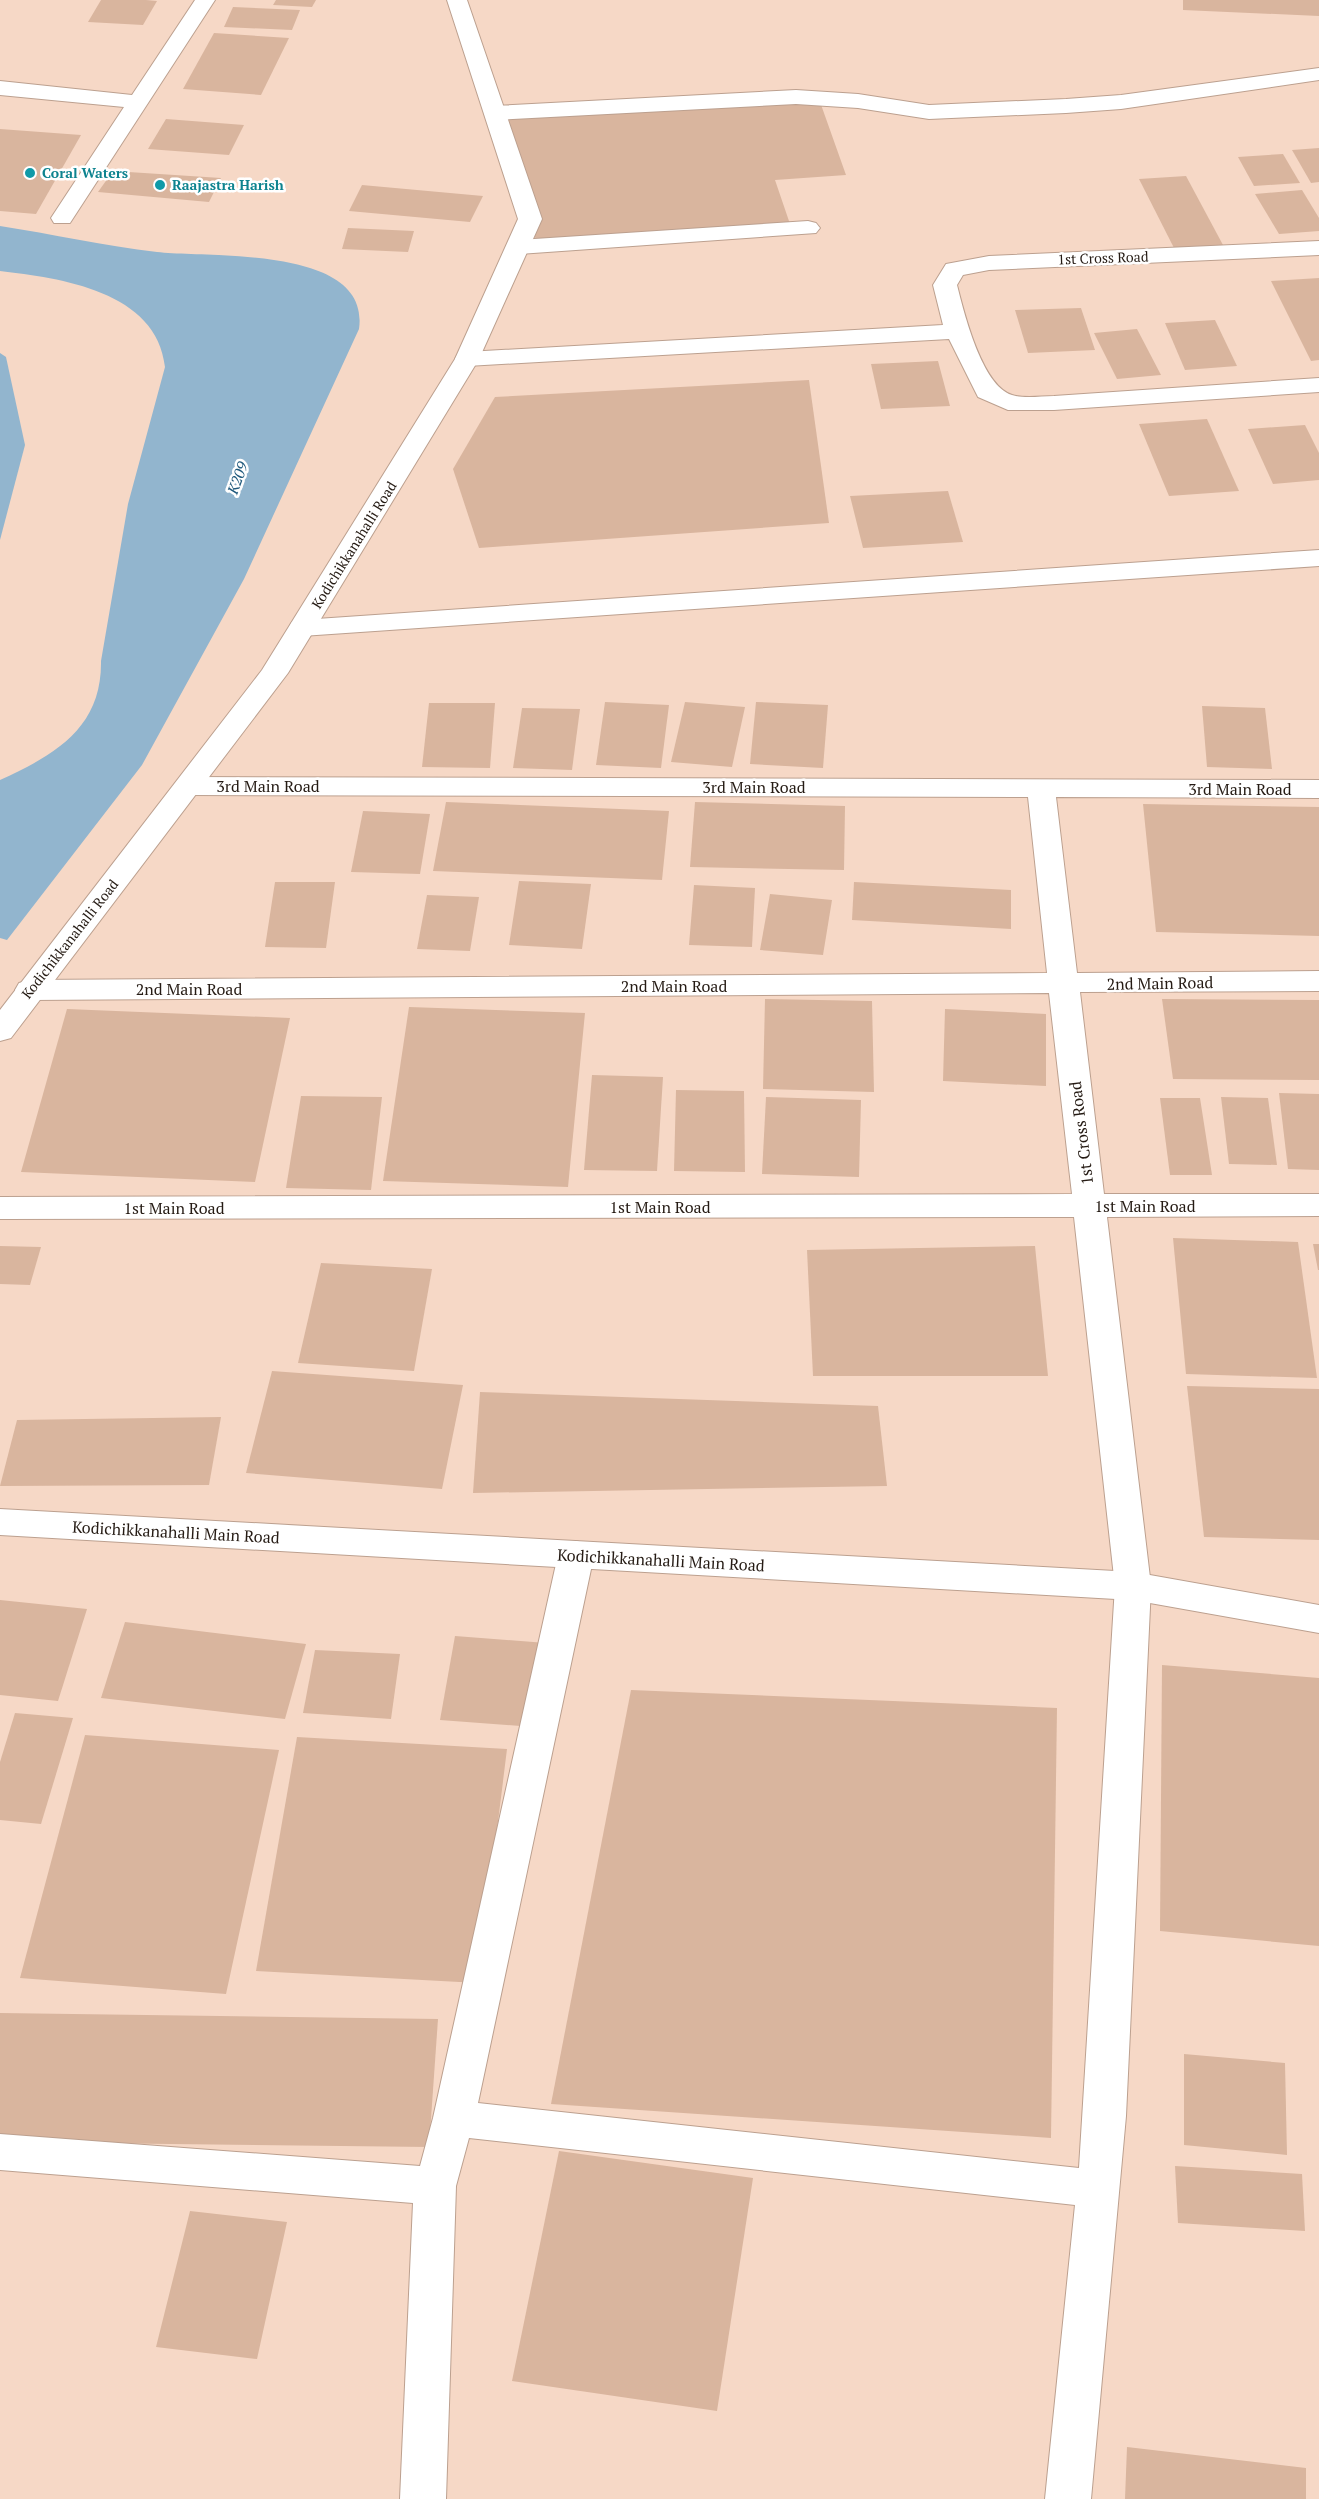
<svg xmlns="http://www.w3.org/2000/svg" width="1319" height="2499" font-family="'PT Serif',serif">
<style>
.water{fill:#92b5ce}
.building{fill:#d9b59e}
.lines{fill:none;stroke-linecap:round;stroke-linejoin:round}
.service-casing{stroke:#bca08f;stroke-width:2}
.minor-casing{stroke:#bca08f;stroke-width:2}
.tertiary-casing{stroke:#bca08f;stroke-width:2}
.service{fill:#fff;fill-rule:evenodd}
.minor{fill:#fff;fill-rule:evenodd}
.tertiary{fill:#fff;fill-rule:evenodd}
.culture-dot{fill:#0f9aa8;stroke:#fff;stroke-width:2}
.labels{text-anchor:middle;stroke-width:5;stroke-linejoin:round;paint-order:stroke}
.far-culture-label{font-size:14px;font-weight:bold;fill:#0d838f;stroke:#fff;text-anchor:start}
.far-street-label{font-size:14px;fill:#251b14;stroke:#fff}
.far-water-label{font-size:15px;font-style:italic;fill:#205a7d;stroke:#fff}
.street-label{font-size:16px;fill:#251b14;stroke:#fff}
</style>
<rect width="100%" height="100%" fill="#f6d8c6"/>
<!-- water -->
<g class="water">
<path d="M0 226C52 234 105 246 157 252 209 258 371 245 359 329L244 579 142 765 7 940 0 938V780C55 755 102 728 101 661L128 504 165 367C157 291 60 278 0 271Z"/>
<path d="M0 353 6 357 25 445 0 540Z"/>
</g>
<!-- building -->
<g class="building">
<path d="M101 0H146L157 1 143 25 88 22Z"/>
<path d="M276 0H316L312 7 273 5Z"/>
<path d="M1183 0H1319V16L1183 10Z"/>
<path d="M233 7 300 10 292 30 224 27Z"/>
<path d="M214 33 289 38 261 95 183 89Z"/>
<path d="M819 99 846 175 775 180 790 224 536 241 508 119Z"/>
<path d="M166 119 244 125 229 155 148 149Z"/>
<path d="M0 129 81 135 36 214 0 211Z"/>
<path d="M1319 148V182L1311 183 1292 150Z"/>
<path d="M1283 154 1300 183 1254 186 1238 157Z"/>
<path d="M113 171 221 178 209 202 98 192Z"/>
<path d="M1186 176 1223 245 1174 248 1139 179Z"/>
<path d="M362 185 483 196 470 222 349 211Z"/>
<path d="M1302 190 1319 218V231L1279 234 1255 194Z"/>
<path d="M348 228 414 231 408 252 342 249Z"/>
<path d="M1319 278V360L1311 361 1271 281Z"/>
<path d="M1081 308 1095 350 1028 353 1015 310Z"/>
<path d="M1215 320 1237 366 1185 370 1165 323Z"/>
<path d="M1137 329 1161 375 1117 379 1094 333Z"/>
<path d="M938 361 950 406 881 409 871 364Z"/>
<path d="M809 380 829 523 479 548 453 469 495 397Z"/>
<path d="M1207 419 1239 491 1169 496 1139 424Z"/>
<path d="M1305 425 1319 453V480L1273 484 1248 429Z"/>
<path d="M948 491 963 542 863 548 850 496Z"/>
<path d="M605 702 669 705 661 768 596 765Z"/>
<path d="M685 702 745 707 732 767 671 762Z"/>
<path d="M756 702 828 705 823 768 750 764Z"/>
<path d="M429 703H495L490 768 422 767Z"/>
<path d="M1202 706 1265 708 1272 769 1207 767Z"/>
<path d="M522 708 580 709 572 770 513 768Z"/>
<path d="M446 802 669 811 662 880 433 871Z"/>
<path d="M695 802 845 806 844 870 690 867Z"/>
<path d="M1143 804 1319 807V936L1156 932Z"/>
<path d="M363 811 430 814 420 874 351 872Z"/>
<path d="M519 881 591 884 582 949 509 945Z"/>
<path d="M275 882H335L326 948 265 947Z"/>
<path d="M854 882 1011 890V929L852 920Z"/>
<path d="M694 885 755 888 752 947 689 945Z"/>
<path d="M770 894 832 900 823 955 760 950Z"/>
<path d="M427 895 479 897 470 951 417 949Z"/>
<path d="M765 999 872 1001 874 1092 763 1089Z"/>
<path d="M1162 999 1319 1000V1080L1173 1079Z"/>
<path d="M409 1007 585 1013 568 1187 383 1181Z"/>
<path d="M67 1009 290 1018 255 1182 21 1172Z"/>
<path d="M945 1009 1046 1014V1086L943 1081Z"/>
<path d="M592 1075 663 1077 657 1171 584 1170Z"/>
<path d="M676 1090 744 1091 745 1172 674 1171Z"/>
<path d="M1279 1093 1319 1094V1170L1288 1169Z"/>
<path d="M301 1096 382 1097 371 1190 286 1188Z"/>
<path d="M766 1097 861 1100 859 1177 762 1174Z"/>
<path d="M1221 1097 1268 1098 1277 1165 1229 1164Z"/>
<path d="M1160 1098H1200L1212 1175H1170Z"/>
<path d="M1173 1238 1298 1242 1317 1378 1186 1374Z"/>
<path d="M1313 1244H1319V1270H1318Z"/>
<path d="M0 1246 41 1247 30 1285 0 1284Z"/>
<path d="M1035 1246 1048 1376H813L807 1250Z"/>
<path d="M321 1263 432 1269 414 1371 298 1363Z"/>
<path d="M272 1371 463 1385 442 1489 246 1473Z"/>
<path d="M1187 1386 1319 1389V1540L1204 1537Z"/>
<path d="M480 1392 878 1406 887 1486 473 1493Z"/>
<path d="M221 1417 209 1485 0 1486 17 1420Z"/>
<path d="M0 1600 87 1609 58 1701 0 1695Z"/>
<path d="M125 1622 306 1644 285 1719 101 1698Z"/>
<path d="M455 1636 546 1643 533 1727 440 1720Z"/>
<path d="M315 1650 400 1654 391 1719 303 1713Z"/>
<path d="M1162 1665 1319 1678V1946L1160 1931Z"/>
<path d="M631 1690 1057 1708 1051 2138 551 2104Z"/>
<path d="M15 1713 73 1718 41 1824 0 1820V1762Z"/>
<path d="M85 1735 279 1750 226 1994 20 1978Z"/>
<path d="M297 1737 507 1749 478 1983 256 1971Z"/>
<path d="M0 2013 438 2019 429 2147 0 2142Z"/>
<path d="M1184 2054 1285 2063 1287 2155 1184 2145Z"/>
<path d="M559 2151 753 2178 717 2411 512 2381Z"/>
<path d="M1175 2166 1302 2174 1305 2231 1178 2223Z"/>
<path d="M190 2211 287 2222 257 2359 156 2347Z"/>
<path d="M1127 2447 1306 2468V2499H1125Z"/>
</g>
<g class="lines">
<defs>
<path id="service" d="M808 221 816 223 820 228 816 233 519 254 511 252 507 247 511 242 519 240Z"/>
<g id="minor">
<path d="M195 0H215L70 223H54L51 218 124 107 0 95V81L132 95Z"/>
<path d="M1319 68V80L1121 109 1066 113 929 119 858 108 796 104 495 120 487 118 484 113 487 108 495 106 796 90 858 94 929 105 1066 99 1121 95Z"/>
<path d="M1319 241V255L989 270 963 275 957 285C964 313 982 386 1012 395 1024 399 1041 396 1054 396L1319 378V392L1054 410H1008L978 397 949 339 467 366 458 364 455 359 458 354 467 352 943 325 933 285 946 264 989 256Z"/>
<path d="M1319 550V566L302 636 292 634 289 628 292 622 302 620Z"/>
<path d="M189 777 1319 780V798L1056 797 1077 973 1319 971V991L1080 992 1104 1194H1319V1216L1107 1217 1151 1586 1126 2116 1091 2499H1045L1075 2205 469 2138 456 2186 446 2499H400L413 2203 0 2170V2134L420 2166 433 2118 558 1555 563 1545 576 1541 589 1545 594 1555 478 2103 1079 2168 1115 1586 1074 1217 0 1219V1197L1072 1194 1049 993 30 1000 19 997 15 990 19 983 30 980 1047 973 1028 797 189 795 179 792 175 786 179 780Z"/>
</g>
<g id="tertiary">
<path d="M447 0H467L542 219 479 359 288 673 11 1038 0 1041V1010L262 670 455 359 518 219Z"/>
<path d="M0 1509 1133 1572 1319 1605V1633L1133 1600 0 1535Z"/>
</g>
</defs>
<!-- service casing -->
<use href="#service" class="service-casing"/>
<!-- minor casing -->
<use href="#minor" class="minor-casing"/>
<!-- tertiary casing -->
<use href="#tertiary" class="tertiary-casing"/>
<!-- service -->
<use href="#service" class="service"/>
<!-- minor -->
<use href="#minor" class="minor"/>
<!-- tertiary -->
<use href="#tertiary" class="tertiary"/>
</g>
<!-- markers -->
<g class="culture-dot">
<circle cx="30" cy="173" r="6"/>
<circle cx="160" cy="185" r="6"/>
</g>
<g class="labels">
<!-- far-culture labels -->
<g class="far-culture-label">
<text x="42" y="178">Coral Waters</text>
<text x="172" y="190">Raajastra Harish</text>
</g>
<!-- far-street labels -->
<g class="far-street-label">
<text transform="translate(1103 258) rotate(-2)" y="5">1st Cross Road</text>
<text transform="translate(354 545) rotate(-58)" y="5">Kodichikkanahalli Road</text>
<text transform="translate(70 939) rotate(-52)" y="5">Kodichikkanahalli Road</text>
</g>
<!-- far-water labels -->
<g class="far-water-label">
<text transform="translate(238 478) rotate(-70)" y="5">K209</text>
</g>
<!-- street labels -->
<g class="street-label">
<text x="268" y="792">3rd Main Road</text>
<text x="754" y="793">3rd Main Road</text>
<text x="1240" y="795">3rd Main Road</text>
<text transform="translate(1160 983) rotate(-1)" y="6">2nd Main Road</text>
<text x="674" y="992">2nd Main Road</text>
<text x="189" y="995">2nd Main Road</text>
<text transform="translate(1081 1133) rotate(-97)" y="6">1st Cross Road</text>
<text x="1145" y="1212">1st Main Road</text>
<text x="660" y="1213">1st Main Road</text>
<text x="174" y="1214">1st Main Road</text>
<text transform="translate(176 1532) rotate(3)" y="6">Kodichikkanahalli Main Road</text>
<text transform="translate(661 1560) rotate(3)" y="6">Kodichikkanahalli Main Road</text>
</g>
</g>
</svg>
